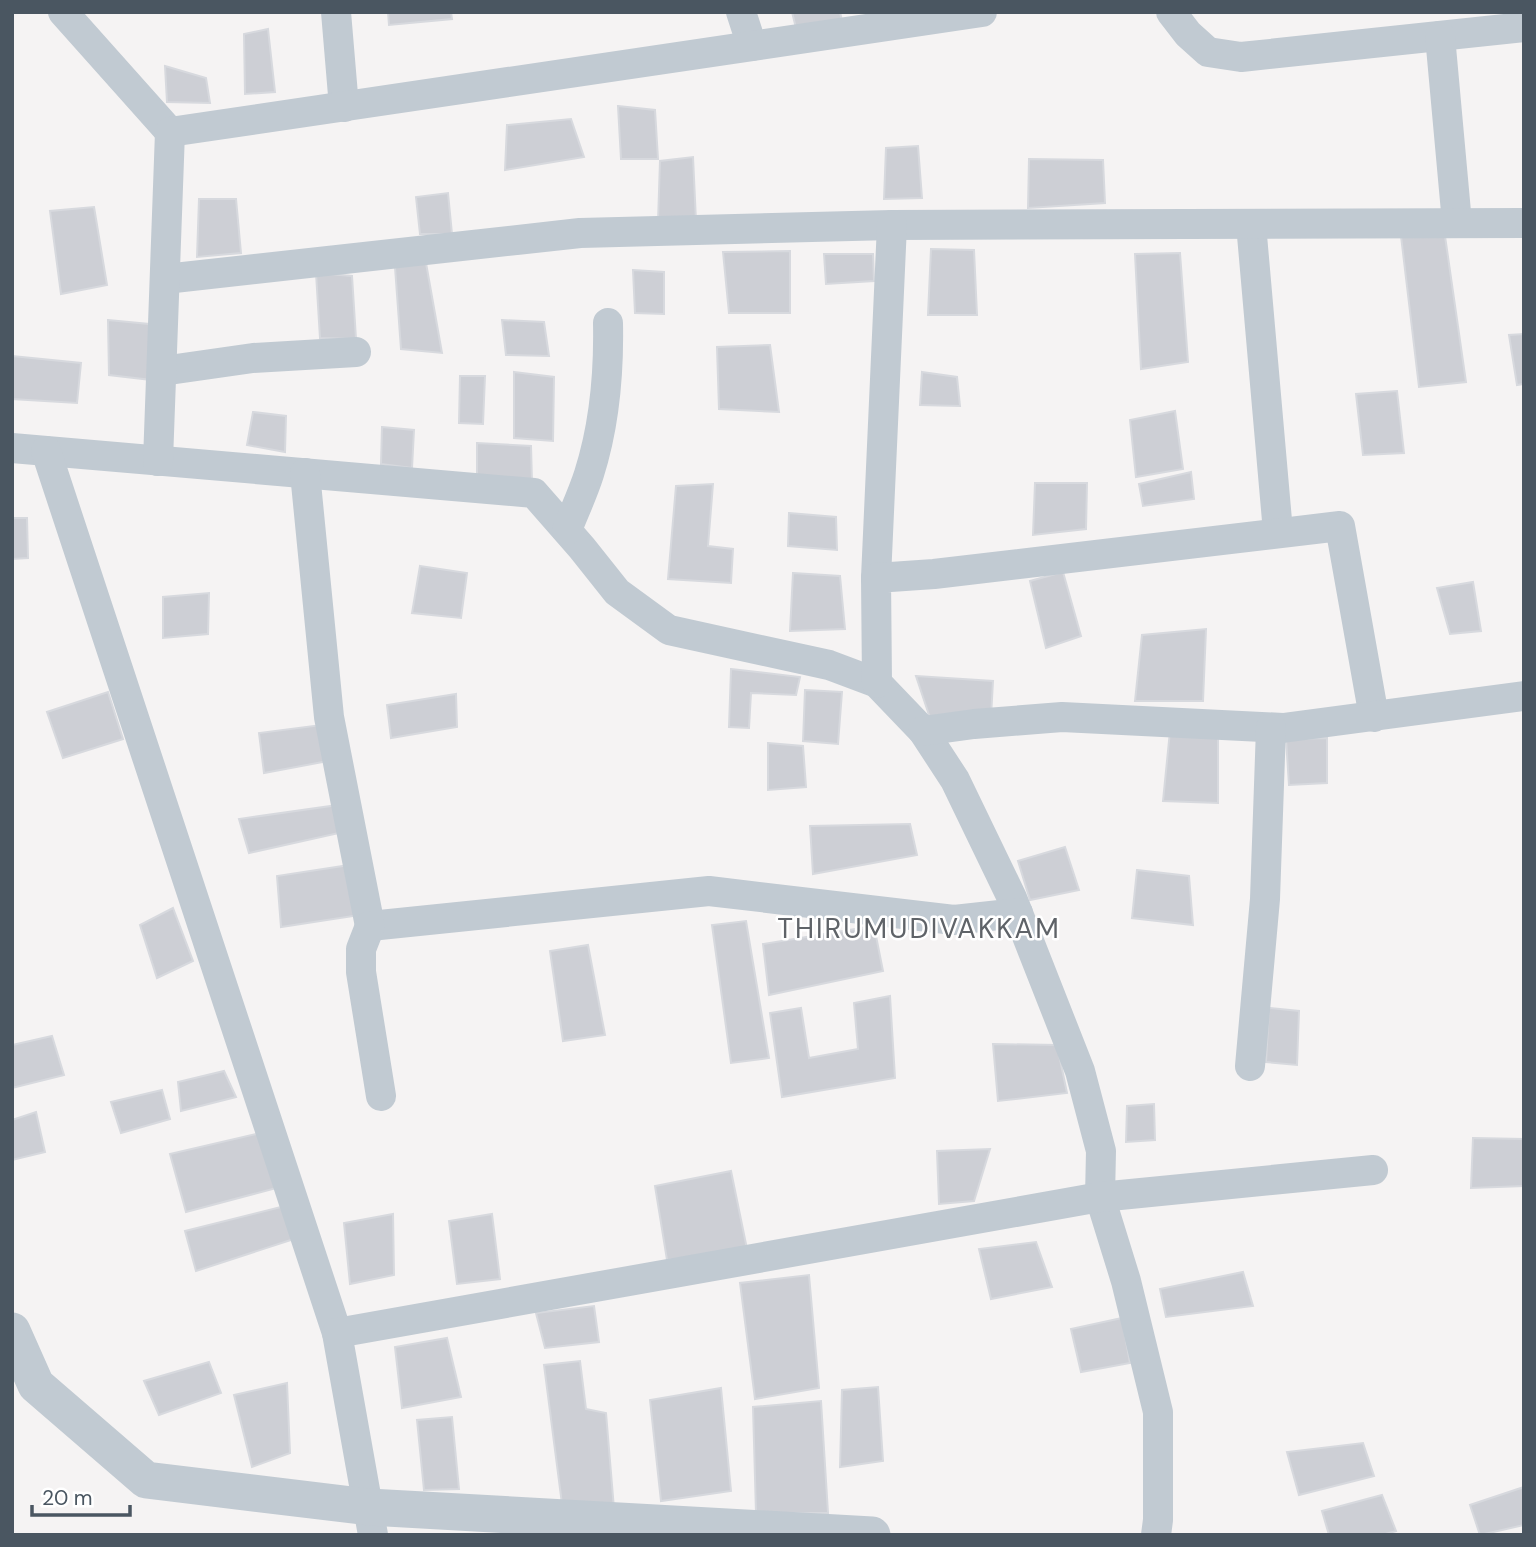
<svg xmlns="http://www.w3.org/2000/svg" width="1536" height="1547" font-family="'DM Sans',sans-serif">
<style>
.building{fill:#cdcfd5;stroke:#d7d9de;stroke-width:2}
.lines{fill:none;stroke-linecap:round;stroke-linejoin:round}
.minor{stroke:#c1cad2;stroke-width:30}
.tertiary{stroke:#c1cad2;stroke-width:37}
.labels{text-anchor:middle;stroke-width:5;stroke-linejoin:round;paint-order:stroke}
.quarter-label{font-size:28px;letter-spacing:2px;fill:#5f6368;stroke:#fff}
</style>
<rect width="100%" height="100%" fill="#f5f3f3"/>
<!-- building -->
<g class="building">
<path d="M388 12H451L452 19 389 25Z"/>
<path d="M792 12H840L843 25 797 32Z"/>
<path d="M268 29 275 92 245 94 244 34Z"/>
<path d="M165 66 206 78 210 103 167 102Z"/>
<path d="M618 106 655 110 658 159H621Z"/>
<path d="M571 119 584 157 505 170 507 125Z"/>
<path d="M918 146 922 198 884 199 886 148Z"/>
<path d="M693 157 696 221 658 222 660 161Z"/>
<path d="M1029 159 1103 160 1105 203 1028 208Z"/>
<path d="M448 193 452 234H420L416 197Z"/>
<path d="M199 199H236L241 253 197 257Z"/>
<path d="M94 207 107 285 61 294 50 211Z"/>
<path d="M1401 236H1445L1466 382 1419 387Z"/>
<path d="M931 249 974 250 977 315H928Z"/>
<path d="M790 251V313H729L723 252Z"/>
<path d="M1180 253 1188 362 1141 369 1135 254Z"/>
<path d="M824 254H873L874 281 826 284Z"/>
<path d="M426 263 442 353 401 349 395 267Z"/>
<path d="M633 270 664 272V314L635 313Z"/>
<path d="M316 273 352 276 356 339 320 338Z"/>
<path d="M108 320 149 324 152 380 109 375Z"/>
<path d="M502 320 544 322 549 356 506 355Z"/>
<path d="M1524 334V384L1517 385 1509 335Z"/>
<path d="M770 345 779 412 719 409 717 347Z"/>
<path d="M12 356 81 363 77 403 12 399Z"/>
<path d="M514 372 554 377 553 441 514 438Z"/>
<path d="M922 372 957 377 960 406 920 405Z"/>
<path d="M460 376H485L483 424 459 423Z"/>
<path d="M1397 391 1404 453 1363 455 1356 394Z"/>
<path d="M1175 411 1183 469 1136 477 1130 420Z"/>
<path d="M253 412 286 416 285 452 247 445Z"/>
<path d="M382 427 414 430 412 468 381 464Z"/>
<path d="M477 443 531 446 532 482 477 480Z"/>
<path d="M1191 472 1194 499 1143 506 1139 484Z"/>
<path d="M1035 483H1087L1086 529 1033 535Z"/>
<path d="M713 484 708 546 733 549 731 583 668 579 676 486Z"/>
<path d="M789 513 836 517 837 550 788 546Z"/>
<path d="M12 518H27L28 558 12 559Z"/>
<path d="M420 566 467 573 461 618 412 613Z"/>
<path d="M1063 572 1081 636 1046 648 1030 581Z"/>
<path d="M793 573 840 576 845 629 790 631Z"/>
<path d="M1473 582 1481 631 1450 634 1437 588Z"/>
<path d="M209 593 208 634 163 638V597Z"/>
<path d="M1206 629 1203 701H1135L1142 635Z"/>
<path d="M731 669 800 677 796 695 751 693 749 728 729 727Z"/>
<path d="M916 676 993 681 991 717 930 718Z"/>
<path d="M805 690 842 692 838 744 803 741Z"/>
<path d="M108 692 123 739 63 758 47 712Z"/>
<path d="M456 694 457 727 391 738 387 705Z"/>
<path d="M321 725 328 761 264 773 259 733Z"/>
<path d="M1170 731 1218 732V803L1163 801Z"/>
<path d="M1327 738V783L1289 785 1286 739Z"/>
<path d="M768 743 803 746 806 787 768 790Z"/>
<path d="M338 805 339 833 249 853 239 819Z"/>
<path d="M910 824 917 855 813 874 810 826Z"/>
<path d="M1065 847 1079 890 1030 900 1018 861Z"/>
<path d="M356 864 360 915 281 927 277 876Z"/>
<path d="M1137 870 1189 876 1193 925 1132 918Z"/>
<path d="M173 908 193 961 157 978 140 925Z"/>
<path d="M746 921 769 1058 731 1063 712 925Z"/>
<path d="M874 926 883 971 769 995 763 944Z"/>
<path d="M588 945 605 1035 563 1041 550 951Z"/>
<path d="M890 996 895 1078 782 1097 770 1013 801 1008 809 1058 858 1049 854 1003Z"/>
<path d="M1269 1008 1299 1011 1297 1065 1266 1062Z"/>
<path d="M52 1036 64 1075 12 1088V1045Z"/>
<path d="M993 1044 1057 1045 1067 1093 998 1101Z"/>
<path d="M224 1071 236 1097 181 1111 178 1082Z"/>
<path d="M162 1090 170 1119 121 1133 111 1102Z"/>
<path d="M1154 1104 1155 1140 1126 1142 1127 1106Z"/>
<path d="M36 1112 45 1152 12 1160V1120Z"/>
<path d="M265 1132 280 1187 186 1212 170 1154Z"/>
<path d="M1473 1138 1524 1139V1186L1471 1188Z"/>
<path d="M990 1149 974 1201 939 1204 937 1151Z"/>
<path d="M731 1171 747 1249 667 1260 655 1186Z"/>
<path d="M293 1204 303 1236 196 1271 185 1231Z"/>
<path d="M393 1214 394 1275 350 1284 344 1223Z"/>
<path d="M492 1214 500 1279 457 1284 449 1221Z"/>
<path d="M1036 1242 1052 1287 991 1299 979 1249Z"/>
<path d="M1243 1272 1253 1306 1166 1317 1160 1289Z"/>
<path d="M809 1275 819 1388 755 1399 740 1283Z"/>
<path d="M594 1306 599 1342 545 1348 536 1313Z"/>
<path d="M1122 1318 1130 1363 1081 1372 1071 1329Z"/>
<path d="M447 1338 461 1397 402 1408 395 1347Z"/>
<path d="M580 1361 586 1409 606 1413 614 1509 562 1504 544 1365Z"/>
<path d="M209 1362 221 1393 159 1415 144 1381Z"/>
<path d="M287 1383 290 1453 252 1467 234 1395Z"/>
<path d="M878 1387 883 1461 840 1467 842 1390Z"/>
<path d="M721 1388 731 1491 661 1501 650 1400Z"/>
<path d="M821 1401 828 1513H756L753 1407Z"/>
<path d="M452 1417 459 1489 424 1490 417 1420Z"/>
<path d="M1363 1443 1374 1476 1299 1495 1287 1452Z"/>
<path d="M1524 1487V1525L1480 1535 1470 1505Z"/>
<path d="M1382 1495 1396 1531 1382 1535H1329L1322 1511Z"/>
</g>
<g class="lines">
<!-- minor -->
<g class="minor">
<path d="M63 12 170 132"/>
<path d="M336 12 344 107"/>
<path d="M741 12 752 46"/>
<path d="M1171 12 1188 34 1208 52 1241 57 1524 27"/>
<path d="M1440 36 1457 223"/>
<path d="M1251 224 1278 532"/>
<path d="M165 279 580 233 892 225 1524 223"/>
<path d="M162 371 253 358 356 352"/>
<path d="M12 448 534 493 582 548 617 592 669 630 829 665 877 683 923 731 955 780 1012 898 1080 1071 1101 1151 1100 1197 1126 1281 1158 1412V1520L1156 1535"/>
<path d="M46 451 337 1333"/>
<path d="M158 461 170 132 982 12"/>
<path d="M305 473 329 717 370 926 709 891 954 920 1018 913"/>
<path d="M567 530C574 512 583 493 589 474 604 427 609 373 608 323"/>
<path d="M876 578 892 225"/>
<path d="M877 683 876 578 934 574 1340 526 1374 717"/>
<path d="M923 731 974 724 1062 717 1283 728 1524 696"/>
<path d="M370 926 361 949V972L381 1096"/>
<path d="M1250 1066 1265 899 1271 728"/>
<path d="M373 1535 337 1333 1100 1197 1373 1170"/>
</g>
<!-- tertiary -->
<path class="tertiary" d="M12 1331 36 1385 146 1480 369 1507 872 1535"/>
</g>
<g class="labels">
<!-- quarter labels -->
<g class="quarter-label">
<text x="919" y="938">THIRUMUDIVAKKAM</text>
</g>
</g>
<!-- border -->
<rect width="1536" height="1547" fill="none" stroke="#4a5661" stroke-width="28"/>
<!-- scale -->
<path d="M32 1505v10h98v-10" fill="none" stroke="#4a5661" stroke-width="3.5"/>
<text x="42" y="1505" font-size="21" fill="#4a5661" stroke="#ffffff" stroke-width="5" paint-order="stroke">20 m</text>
</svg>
